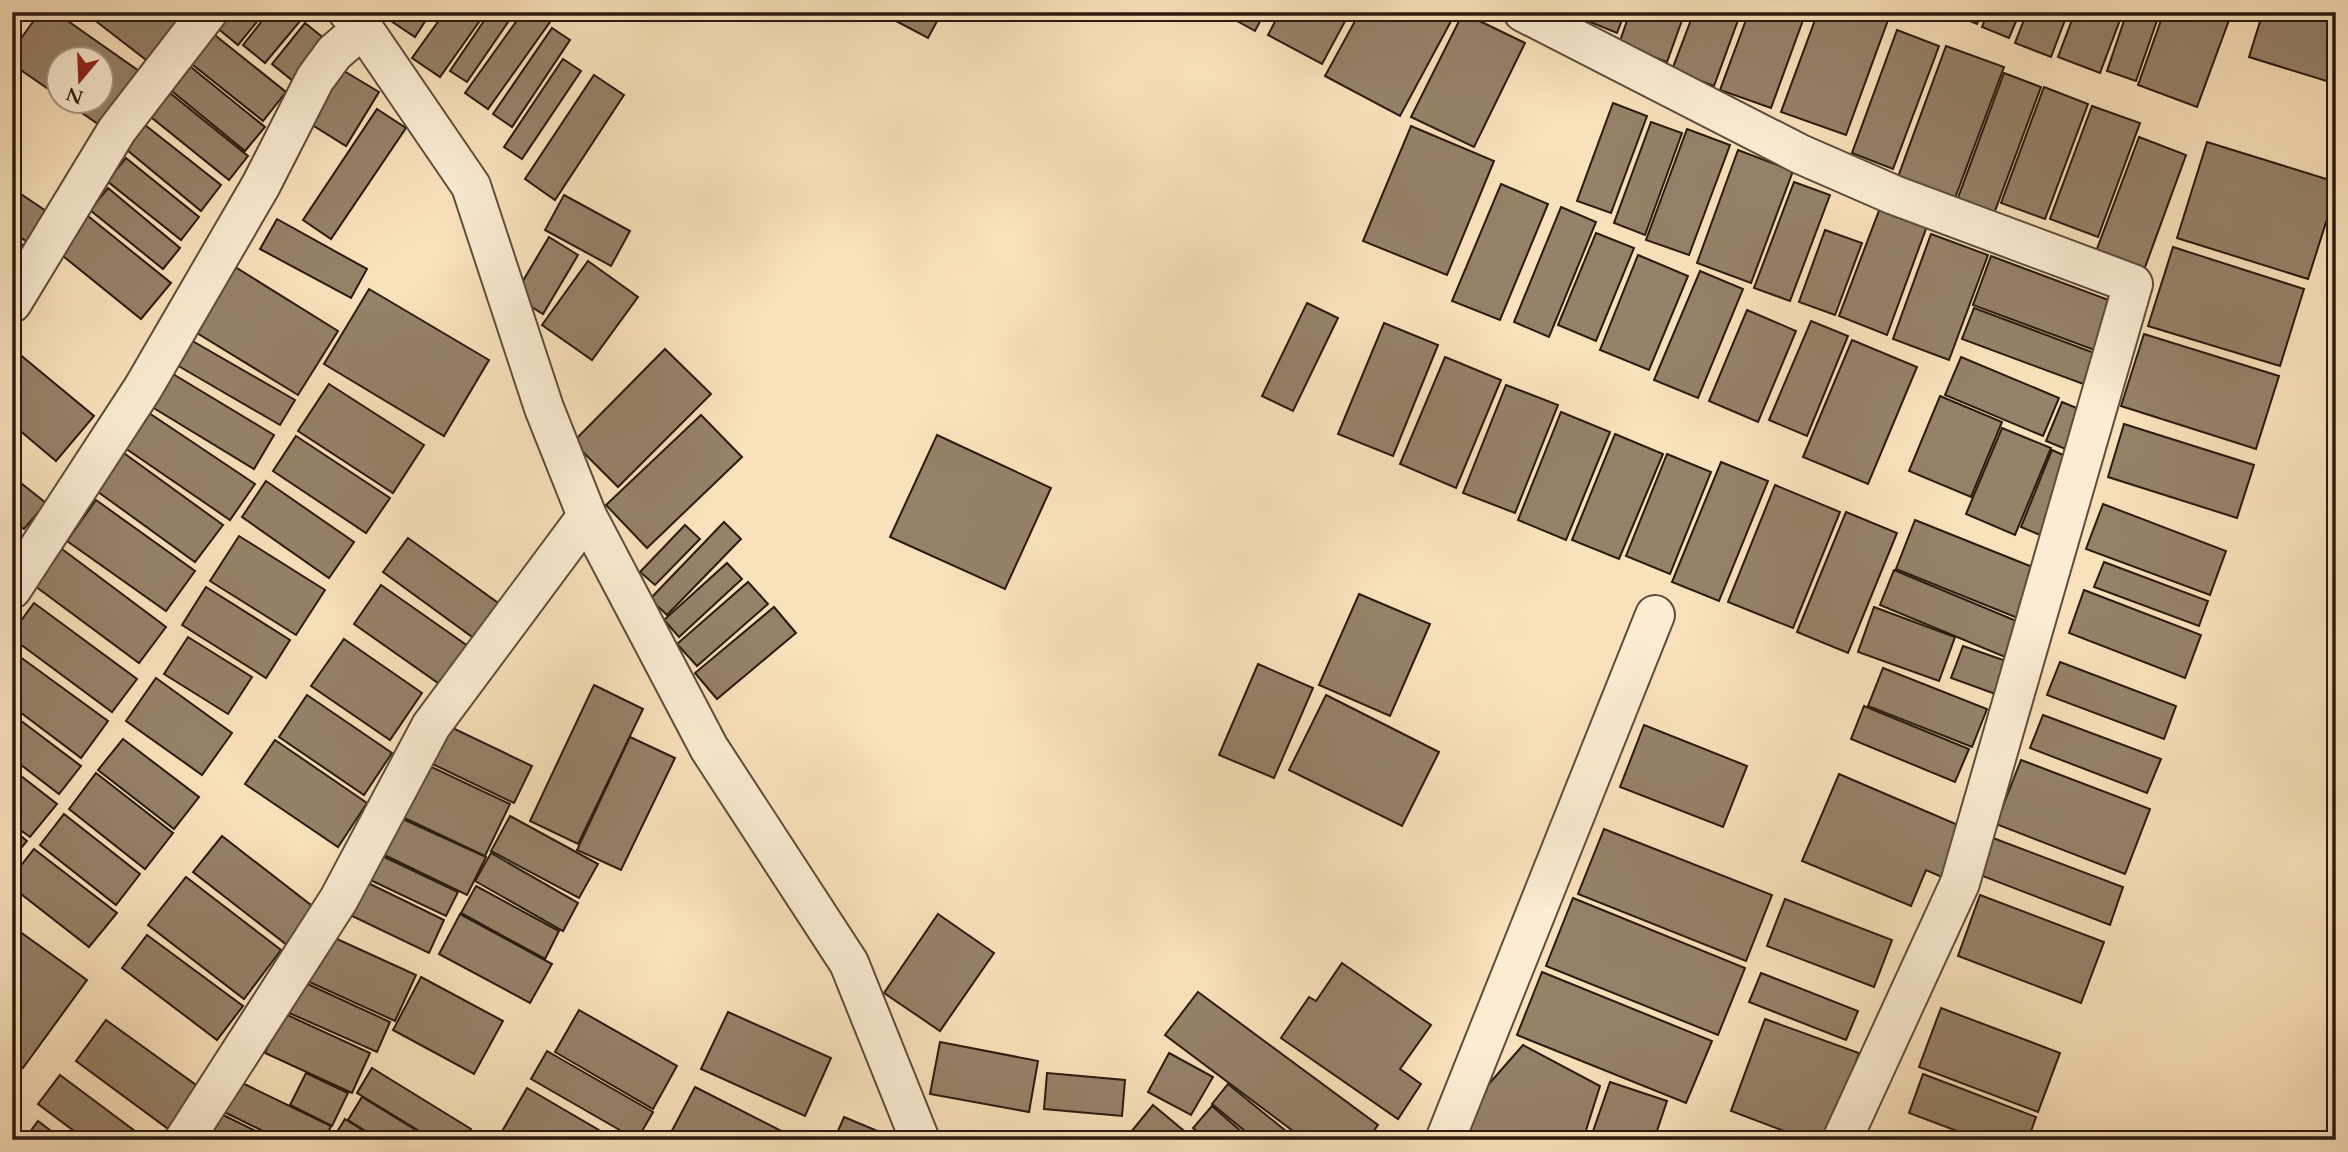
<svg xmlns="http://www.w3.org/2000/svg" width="2348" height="1152" font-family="Cardo,serif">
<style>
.building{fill:#968169;stroke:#2b1a10;stroke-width:2}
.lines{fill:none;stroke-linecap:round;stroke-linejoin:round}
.minor-casing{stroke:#5e4c3b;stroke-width:42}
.minor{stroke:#fbecd3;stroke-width:38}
</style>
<rect width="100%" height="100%" fill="#f9e1bb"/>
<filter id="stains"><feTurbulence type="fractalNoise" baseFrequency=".00286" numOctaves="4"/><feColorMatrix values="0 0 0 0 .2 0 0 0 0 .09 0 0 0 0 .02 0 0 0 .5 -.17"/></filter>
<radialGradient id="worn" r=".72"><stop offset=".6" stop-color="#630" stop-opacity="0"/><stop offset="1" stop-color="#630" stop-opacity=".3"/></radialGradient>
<!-- building -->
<g class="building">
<path d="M40 12H55L139 71 101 126 66 102H102V60H60V97L12 64V51Z"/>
<path d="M90 12H196L154 66 88 15Z"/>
<path d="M218 12H265L238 45 210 22Z"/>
<path d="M269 12H291L301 20 265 63 243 45Z"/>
<path d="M388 12H431L415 37 385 17Z"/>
<path d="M445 12H486L440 77 412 58Z"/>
<path d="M490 12H515L467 82 450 71Z"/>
<path d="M523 12H537L550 22 488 109 465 93Z"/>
<path d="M879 12H942L928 38Z"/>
<path d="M1221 12H1265L1255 31Z"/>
<path d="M1280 12H1350L1322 64 1268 35Z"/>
<path d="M1360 12H1456L1400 116 1325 76Z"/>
<path d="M1566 12H1625L1617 33Z"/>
<path d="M1630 12H1685L1667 62 1619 44Z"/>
<path d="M1694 12H1741L1714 86 1672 70Z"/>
<path d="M1749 12H1806L1771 108 1720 90Z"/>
<path d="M1818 12H1866L1888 20 1846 135 1781 112Z"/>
<path d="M1948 12H1982L1977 24Z"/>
<path d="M1988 12H2020L2009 38 1982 27Z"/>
<path d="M2027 12H2068L2051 57 2015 43Z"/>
<path d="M2075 12H2123L2100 73 2058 57Z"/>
<path d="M2127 12H2160L2136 81 2107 71Z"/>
<path d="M2164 12H2232L2197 107 2138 85Z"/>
<path d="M2263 12H2309L2336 21V84L2249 57Z"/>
<path d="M1463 13 1525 43 1474 147 1411 117Z"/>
<path d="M305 23 331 44 298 85 272 64Z"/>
<path d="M206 28 286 92 263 121 183 57Z"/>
<path d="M552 28 570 40 512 127 493 114Z"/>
<path d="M1897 30 1939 46 1893 169 1852 153Z"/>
<path d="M1946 46 2004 67 1952 206 1895 185Z"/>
<path d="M181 59 265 127 245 151 162 83Z"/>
<path d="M563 59 581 71 522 159 504 147Z"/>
<path d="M334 65 379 92 346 146 301 118Z"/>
<path d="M2004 73 2041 87 1992 219 1955 206Z"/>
<path d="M594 75 624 95 555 200 525 179Z"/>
<path d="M160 85 248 156 229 180 141 109Z"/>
<path d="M2044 87 2088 104 2045 219 2001 203Z"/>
<path d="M1613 103 1647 116 1611 213 1577 201Z"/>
<path d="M2092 106 2140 123 2098 237 2050 219Z"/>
<path d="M377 109 406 128 331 239 303 220Z"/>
<path d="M140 121 221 185 201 211 121 145Z"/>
<path d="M1651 122 1682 133 1645 235 1614 223Z"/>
<path d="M1411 126 1494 161 1447 275 1363 241Z"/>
<path d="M1687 129 1730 145 1689 255 1646 240Z"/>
<path d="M2139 137 2186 155 2140 281 2092 262Z"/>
<path d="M2207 142 2336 182V191L2308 279 2177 238Z"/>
<path d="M1738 150 1793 171 1751 283 1697 263Z"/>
<path d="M126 158 199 217 181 240 107 181Z"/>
<path d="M1794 182 1830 195 1790 301 1754 288Z"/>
<path d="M1501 184 1548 204 1500 320 1452 301Z"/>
<path d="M12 188 49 213 29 243 12 232Z"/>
<path d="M108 188 180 248 163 269 90 210Z"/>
<path d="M564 195 630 231 611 266 545 230Z"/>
<path d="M1561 207 1596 222 1549 337 1514 322Z"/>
<path d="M1880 208 1927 226 1887 335 1839 316Z"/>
<path d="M88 216 171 283 141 319 58 252Z"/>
<path d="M277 219 367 269 351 298 260 249Z"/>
<path d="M1825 230 1862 243 1835 315 1799 302Z"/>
<path d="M1596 233 1634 248 1596 341 1558 325Z"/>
<path d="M1931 234 1988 255 1949 360 1893 339Z"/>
<path d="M549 237 578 255 543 314 514 296Z"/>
<path d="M12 238 28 248 12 271Z"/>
<path d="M2173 247 2304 289 2280 366 2148 326Z"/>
<path d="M1638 255 1688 276 1649 370 1600 350Z"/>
<path d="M1991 256 2114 302 2097 351 1973 305Z"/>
<path d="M588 261 638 297 592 360 542 325Z"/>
<path d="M232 265 338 331 298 395 192 330Z"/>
<path d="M1700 271 1743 289 1698 398 1654 380Z"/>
<path d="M369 289 489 360 444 436 324 364Z"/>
<path d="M1307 303 1338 318 1293 411 1262 396Z"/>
<path d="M1974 308 2097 354 2086 385 1962 339Z"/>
<path d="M1747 310 1796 331 1758 422 1709 401Z"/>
<path d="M1811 321 1848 336 1807 436 1769 420Z"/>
<path d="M1384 323 1438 345 1393 456 1338 434Z"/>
<path d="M2144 334 2279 376 2256 449 2121 406Z"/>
<path d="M189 339 295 400 280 425 175 364Z"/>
<path d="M1852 340 1917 367 1868 484 1803 457Z"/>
<path d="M12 348 94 416 56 461 12 424Z"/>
<path d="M665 349 711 394 618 487 573 442Z"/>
<path d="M1445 357 1501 380 1456 488 1400 464Z"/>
<path d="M1961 357 2059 398 2043 436 1945 395Z"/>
<path d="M173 374 274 435 254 469 152 407Z"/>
<path d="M329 384 424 445 393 493 298 431Z"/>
<path d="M1506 385 1558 405 1515 513 1463 493Z"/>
<path d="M1940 396 2002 422 1971 497 1909 471Z"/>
<path d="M2062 402 2091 414 2075 453 2046 441Z"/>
<path d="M1561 412 1610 432 1566 540 1518 520Z"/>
<path d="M149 413 255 484 230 520 125 448Z"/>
<path d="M701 415 742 457 647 548 606 505Z"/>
<path d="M2124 424 2254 465 2237 518 2108 477Z"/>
<path d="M2002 428 2051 448 2015 535 1966 514Z"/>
<path d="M1615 434 1663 454 1619 559 1572 540Z"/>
<path d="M937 435 1051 488 1005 589 890 537Z"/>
<path d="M296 436 390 498 366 533 273 471Z"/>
<path d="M2052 450 2079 462 2047 538 2021 527Z"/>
<path d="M121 451 223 525 195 562 94 489Z"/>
<path d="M1667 454 1711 472 1670 574 1626 556Z"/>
<path d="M1721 462 1768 481 1719 601 1672 582Z"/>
<path d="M12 476 46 503 24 529 12 520Z"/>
<path d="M266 481 354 542 329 578 242 517Z"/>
<path d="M1775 485 1840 512 1793 628 1728 602Z"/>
<path d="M96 500 195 571 166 611 67 541Z"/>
<path d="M2103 504 2226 551 2210 595 2086 549Z"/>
<path d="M1846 512 1897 533 1848 653 1797 632Z"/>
<path d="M1915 520 2040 570 2020 619 1896 569Z"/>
<path d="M724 522 741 539 667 615 650 599Z"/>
<path d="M685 525 700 539 655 585 640 572Z"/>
<path d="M12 532 23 540 12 554Z"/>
<path d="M239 536 325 590 296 635 210 581Z"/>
<path d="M408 538 501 605 475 639 383 572Z"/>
<path d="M62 549 166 627 139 663 35 586Z"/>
<path d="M2104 562 2208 601 2199 626 2094 587Z"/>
<path d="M727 563 742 579 679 637 664 620Z"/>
<path d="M1894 570 2019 622 2005 657 1880 605Z"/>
<path d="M748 582 768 604 697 666 677 644Z"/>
<path d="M381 585 475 651 448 690 354 624Z"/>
<path d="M206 587 290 640 266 678 182 625Z"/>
<path d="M2084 590 2201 635 2185 678 2069 633Z"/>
<path d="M1359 594 1430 624 1390 716 1319 685Z"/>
<path d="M34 603 137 679 112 712 12 638V633Z"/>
<path d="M774 607 796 633 717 699 695 673Z"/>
<path d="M1874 607 1955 637 1939 681 1858 652Z"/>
<path d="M188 637 252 677 228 714 164 674Z"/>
<path d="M344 639 422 693 390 740 311 686Z"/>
<path d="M1963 646 2009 662 1998 695 1951 678Z"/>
<path d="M12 651 108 721 81 758 12 706Z"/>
<path d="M2060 662 2176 706 2164 739 2047 695Z"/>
<path d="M1258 664 1313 688 1274 778 1219 755Z"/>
<path d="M1883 668 1987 709 1972 747 1868 706Z"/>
<path d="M156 678 232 733 202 775 126 721Z"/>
<path d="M594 685 643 709 578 844 530 821Z"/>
<path d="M307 695 392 753 364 795 279 737Z"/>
<path d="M1326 695 1439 752 1402 826 1289 770Z"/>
<path d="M1864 706 1969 749 1955 782 1851 739Z"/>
<path d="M12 714 81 766 59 794 12 758Z"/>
<path d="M2043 715 2161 759 2147 793 2030 748Z"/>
<path d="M440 722 532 766 514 803 422 759Z"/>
<path d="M1644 725 1747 766 1723 827 1620 787Z"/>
<path d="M630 737 675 758 621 870 577 850Z"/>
<path d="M123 739 199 797 174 829 98 770Z"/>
<path d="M275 740 367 803 338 847 245 784Z"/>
<path d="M2021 760 2150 809 2125 874 1996 824Z"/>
<path d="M419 761 510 804 485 856 394 813Z"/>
<path d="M12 769 57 804 30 837 12 824Z"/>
<path d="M96 773 173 833 145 869 69 809Z"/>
<path d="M1839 774 1965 828 1944 878 1926 870 1911 906 1802 861Z"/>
<path d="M64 814 140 874 116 905 40 845Z"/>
<path d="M394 815 486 857 467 895 376 851Z"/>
<path d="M510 816 598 864 579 898 491 851Z"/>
<path d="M12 829 27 841 12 859Z"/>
<path d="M1604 829 1772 895 1746 961 1578 894Z"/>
<path d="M222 836 316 909 287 945 193 872Z"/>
<path d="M1993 838 2123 887 2110 925 1980 875Z"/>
<path d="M34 849 117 913 89 947 12 887V877Z"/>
<path d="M376 853 458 892 446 916 364 877Z"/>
<path d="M491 853 578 903 563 931 475 881Z"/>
<path d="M186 877 281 950 244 999 148 925Z"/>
<path d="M364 881 444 920 429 953 348 914Z"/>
<path d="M476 886 559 931 545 959 461 913Z"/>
<path d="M1980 895 2104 942 2081 1003 1958 956Z"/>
<path d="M1573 898 1745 968 1718 1035 1546 966Z"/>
<path d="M1785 899 1892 940 1874 987 1767 946Z"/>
<path d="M460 914 552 964 530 1003 439 954Z"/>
<path d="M938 914 994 953 940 1031 884 993Z"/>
<path d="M12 926 87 980 23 1068 12 1061Z"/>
<path d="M326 934 416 975 395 1021 305 980Z"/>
<path d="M147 935 243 1006 217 1040 122 968Z"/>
<path d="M1342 963 1431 1025 1400 1069 1421 1084 1398 1119 1281 1038 1309 997 1316 1001Z"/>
<path d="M1542 972 1712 1041 1686 1103 1517 1035Z"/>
<path d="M1761 973 1858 1011 1846 1040 1749 1002Z"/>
<path d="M421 977 503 1021 474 1074 393 1030Z"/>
<path d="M301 981 390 1022 377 1052 287 1012Z"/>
<path d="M1198 992 1378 1125 1367 1140H1305L1165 1035Z"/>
<path d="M1941 1008 2060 1053 2038 1112 1919 1067Z"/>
<path d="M579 1010 677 1066 653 1109 555 1052Z"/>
<path d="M728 1012 831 1058 805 1116 701 1069Z"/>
<path d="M283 1013 370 1053 352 1093 265 1053Z"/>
<path d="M1765 1019 1859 1053 1828 1140H1808L1731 1111Z"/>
<path d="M106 1020 203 1090 171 1131 76 1061Z"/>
<path d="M940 1042 1038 1061 1029 1112 930 1094Z"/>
<path d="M1523 1045 1600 1086 1583 1140H1448L1445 1134Z"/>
<path d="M547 1051 653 1112 637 1140 531 1079Z"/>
<path d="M1169 1053 1213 1077 1191 1115 1148 1092Z"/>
<path d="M372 1068 471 1129 464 1140H434L357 1093Z"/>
<path d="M306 1073 348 1093 332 1126 290 1105Z"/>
<path d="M1047 1073 1125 1080 1122 1116 1044 1109Z"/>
<path d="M1923 1074 2036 1117 2028 1140H1981L1909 1113Z"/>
<path d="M60 1075 147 1140H86L38 1104Z"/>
<path d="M238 1081 331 1126 325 1140H281L222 1111Z"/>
<path d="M1610 1082 1667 1101 1654 1140H1590Z"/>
<path d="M1228 1084 1297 1140H1256L1212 1104Z"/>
<path d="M695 1087 799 1140H667Z"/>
<path d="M527 1088 616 1140H497Z"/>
<path d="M362 1097 432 1140H380L348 1120Z"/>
<path d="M1153 1105 1195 1140 1126 1138Z"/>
<path d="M1212 1106 1251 1140H1208L1193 1128Z"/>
<path d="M219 1113 274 1140H213L207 1137Z"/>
<path d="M844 1117 880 1132 877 1140H834Z"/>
<path d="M345 1119 378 1140H332Z"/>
<path d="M38 1121 63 1140H24Z"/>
</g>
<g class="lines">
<defs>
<g id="minor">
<path d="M348 12 363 28 471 186 544 408 587 516 709 748 849 963 920 1140"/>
<path d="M1523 12 1800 154 1894 195 2133 284 1960 883 1842 1140"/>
<path d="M12 303 117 130 208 12"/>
<path d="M12 589 143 388 261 185 315 79 334 53 363 28"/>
<path d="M184 1140 339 899 431 726 587 516"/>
<path d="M1445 1140 1655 615"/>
</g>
</defs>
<!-- minor casing -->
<use href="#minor" class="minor-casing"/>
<!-- minor -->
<use href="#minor" class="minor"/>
</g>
<!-- margin -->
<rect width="2348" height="1152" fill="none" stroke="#f9e1bb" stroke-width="42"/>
<rect x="14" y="14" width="2320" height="1124" fill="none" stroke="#2b1a10" stroke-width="3.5"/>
<rect x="21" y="21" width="2306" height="1110" fill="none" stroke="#2b1a10" stroke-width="2"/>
<!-- north arrow -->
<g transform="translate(80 80) rotate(199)"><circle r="33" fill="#fbecd3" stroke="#a89885" stroke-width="2"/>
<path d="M0-5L12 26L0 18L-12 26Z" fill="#8f2418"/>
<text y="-10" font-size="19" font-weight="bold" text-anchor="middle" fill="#2b1a10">N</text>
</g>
<rect width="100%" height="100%" filter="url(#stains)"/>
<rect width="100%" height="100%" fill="url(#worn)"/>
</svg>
